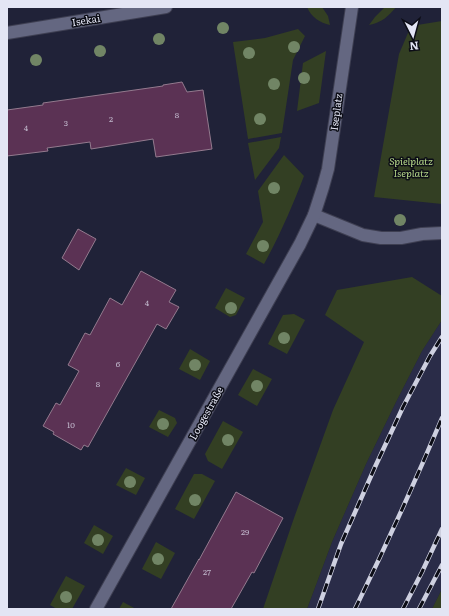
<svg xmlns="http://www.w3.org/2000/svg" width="449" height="616" font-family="Literata,serif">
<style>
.built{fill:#2a2c48}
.green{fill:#333f23}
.building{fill:#5b3254;stroke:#937a8e}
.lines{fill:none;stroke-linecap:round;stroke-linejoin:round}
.minor-casing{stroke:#3e3f52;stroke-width:14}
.minor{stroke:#646781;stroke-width:12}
.rail-casing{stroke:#ced0e0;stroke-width:4.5}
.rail{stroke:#0c0d16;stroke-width:3;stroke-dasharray:9;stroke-linecap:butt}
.tree{fill:#718565}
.labels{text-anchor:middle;stroke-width:3;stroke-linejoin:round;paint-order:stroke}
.number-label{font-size:8px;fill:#c1b8cc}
.street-label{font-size:10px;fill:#e3e5f4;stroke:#0c0d16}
.park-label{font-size:10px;font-style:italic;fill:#b4d689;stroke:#0c0d16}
</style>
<rect width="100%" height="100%" fill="#202238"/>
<!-- built -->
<path class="built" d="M442 320V589L432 609H307L332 542 366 464 396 402 422 351Z"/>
<!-- green -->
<g class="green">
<path d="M307 7H322L328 16 330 25C320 23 311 17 307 7Z"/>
<path d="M385 7H396C389 16 381 23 369 25L375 17Z"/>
<path d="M442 21V204L374 197 399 54 411 26Z"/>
<path d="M298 29 305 36 293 60 282 133 248 139 233 42 265 38Z"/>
<path d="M326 51 319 103 297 111 303 63Z"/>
<path d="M281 137 279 148 255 180 248 143Z"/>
<path d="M284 155 304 176C292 207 280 235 264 264L246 254 263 222 258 191Z"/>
<path d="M412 277 442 296V320L422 351 396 402 366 464 332 542 307 609H263L294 518 333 410 364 342 325 315 337 290Z"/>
<path d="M226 288 245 298 236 315 230 317 215 308Z"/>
<path d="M294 314 305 320 287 354 268 344 283 315Z"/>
<path d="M190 349 210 361 200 380 179 369Z"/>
<path d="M253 369 272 379 257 406 238 395Z"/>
<path d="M159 410 175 418 177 423 168 437 149 427Z"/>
<path d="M223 421 243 432 222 469 208 461 205 454Z"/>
<path d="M126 468 145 478 136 495 116 485Z"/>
<path d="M194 474H202L215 481 194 519 175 509Z"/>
<path d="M94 525 113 536 103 554 84 543Z"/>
<path d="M156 542 175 553 161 579 142 569Z"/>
<path d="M66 576 85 586 72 609H57L50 605Z"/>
<path d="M442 589V609H432Z"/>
<path d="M123 602 136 609H119Z"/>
</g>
<!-- building -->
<g class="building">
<path d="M182 82 187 92 203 90 212 149 156 157 153 139 91 149 90 142 47 148 48 151 7 156V110L43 105V103L163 86V85Z"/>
<path d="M78 229 96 239 79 270 62 258Z"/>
<path d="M141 271 176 290 169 302 179 307 166 329 157 324 88 447 84 445 81 450 53 434 54 432 43 426 56 403 60 405 79 371 68 365 85 333 90 335 110 298 122 305Z"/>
<path d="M236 492 283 518 254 573 252 572 231 609H171L199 559V560Z"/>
</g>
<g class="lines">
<defs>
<g id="minor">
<path d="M7 33 166 7"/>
<path d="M314 215 363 235 381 238H401L422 234 442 233"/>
<path d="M96 609 300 244 314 215 323 187 328 169 352 7"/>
</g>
</defs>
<!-- minor casing -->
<use href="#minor" class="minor-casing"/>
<!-- minor -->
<use href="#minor" class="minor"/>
<defs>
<g id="rail">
<path d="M318 609 341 544 375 467 403 407 430 356 442 337"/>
<path d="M355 609C386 546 415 482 442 418"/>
<path d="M403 609 422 572 442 529"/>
<path d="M419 609 442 565"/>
</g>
</defs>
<!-- rail casing -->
<use href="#rail" class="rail-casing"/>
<!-- rail -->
<use href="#rail" class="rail"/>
</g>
<!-- trees -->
<g class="tree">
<circle cx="223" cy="28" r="6"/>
<circle cx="159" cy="39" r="6"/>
<circle cx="294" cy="47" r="6"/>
<circle cx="100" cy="51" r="6"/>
<circle cx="249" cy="53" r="6"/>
<circle cx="36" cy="60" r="6"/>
<circle cx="304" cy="78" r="6"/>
<circle cx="274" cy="84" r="6"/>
<circle cx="260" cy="119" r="6"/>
<circle cx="274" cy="188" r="6"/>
<circle cx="400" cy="220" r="6"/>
<circle cx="263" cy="246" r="6"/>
<circle cx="231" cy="308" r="6"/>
<circle cx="284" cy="338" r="6"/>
<circle cx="195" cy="365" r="6"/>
<circle cx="257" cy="386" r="6"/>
<circle cx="163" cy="424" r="6"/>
<circle cx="228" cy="440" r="6"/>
<circle cx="130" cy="482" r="6"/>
<circle cx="195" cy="500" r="6"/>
<circle cx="98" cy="540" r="6"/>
<circle cx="158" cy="559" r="6"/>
<circle cx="66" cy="597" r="6"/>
</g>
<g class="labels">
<!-- number labels -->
<g class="number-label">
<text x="177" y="118">8</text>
<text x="111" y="122">2</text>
<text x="66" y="126">3</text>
<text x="26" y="131">4</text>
<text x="147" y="306">4</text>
<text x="118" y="367">6</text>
<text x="98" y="387">8</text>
<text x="71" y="428">10</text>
<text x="245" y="535">29</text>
<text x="207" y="575">27</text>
</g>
<!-- street labels -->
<g class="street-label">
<text transform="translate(86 20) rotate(-9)" y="4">Isekai</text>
<text transform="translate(336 112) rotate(-82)" y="4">Iseplatz</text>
<text transform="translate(206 413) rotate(-61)" y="4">Loogestraße</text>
</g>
<!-- park labels -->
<g class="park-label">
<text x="411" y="165">Spielplatz<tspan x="411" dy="12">Iseplatz</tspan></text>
</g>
</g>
<!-- border -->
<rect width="449" height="616" fill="none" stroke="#e3e5f4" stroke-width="16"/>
<!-- north arrow -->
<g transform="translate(413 36) rotate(174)" stroke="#0c0d16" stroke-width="3" paint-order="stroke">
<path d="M0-3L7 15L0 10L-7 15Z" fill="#e3e5f4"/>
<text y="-6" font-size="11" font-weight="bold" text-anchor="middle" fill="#e3e5f4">N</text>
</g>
</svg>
